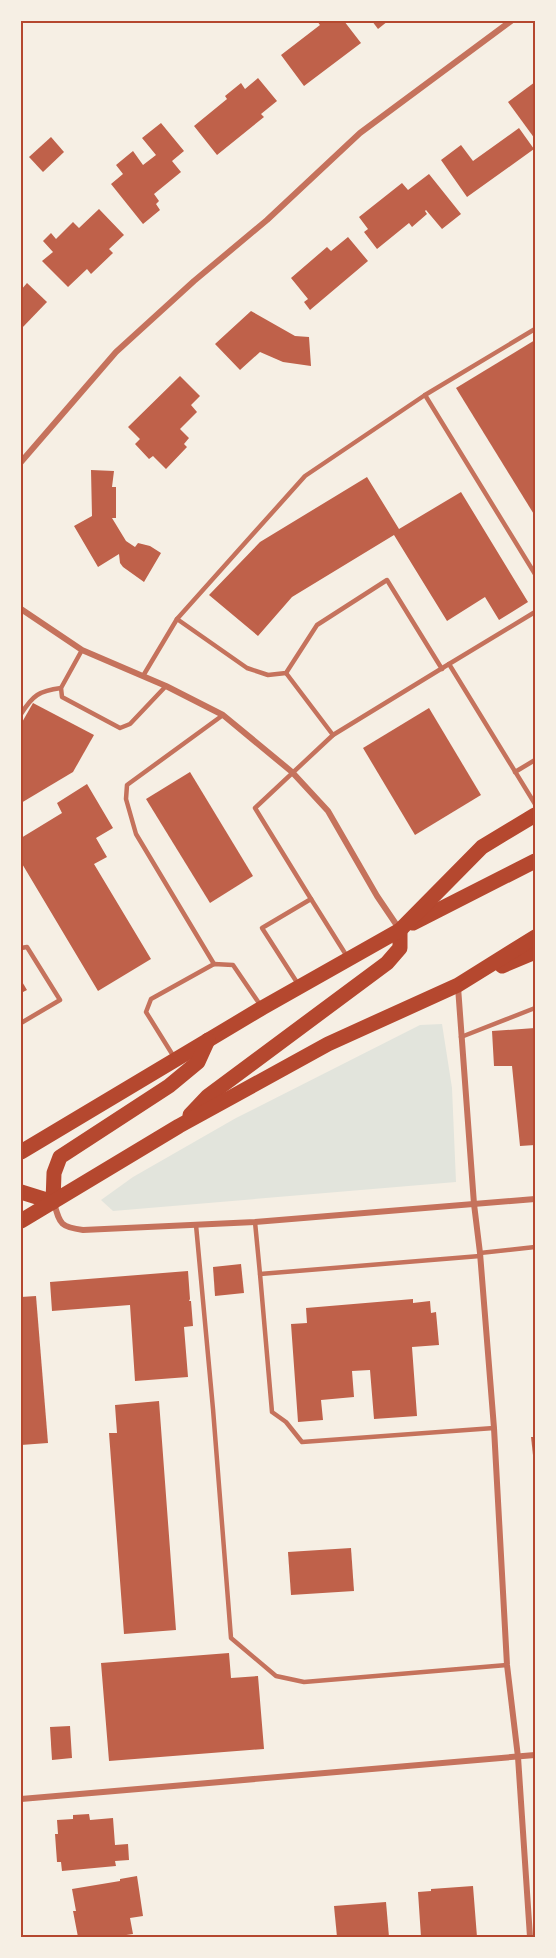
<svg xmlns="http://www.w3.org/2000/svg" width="556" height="1958" font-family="'Noto Serif',serif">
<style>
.green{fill:#e2e4dc}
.building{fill:#bf614a}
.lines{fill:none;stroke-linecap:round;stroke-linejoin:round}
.service{stroke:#c5725c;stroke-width:4.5}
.minor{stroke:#c5725c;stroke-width:6}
.primary{stroke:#b5482f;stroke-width:15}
.neatline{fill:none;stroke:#b5482f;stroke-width:2}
</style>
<rect width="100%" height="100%" fill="#f6efe4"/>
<!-- green -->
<path class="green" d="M442 1024 452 1088 456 1182 113 1211 101 1200 133 1177 236 1118 420 1025Z"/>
<!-- building -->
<g class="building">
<path d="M317 21H344L361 43 304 86 281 55 320 25Z"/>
<path d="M372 21H388L378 29Z"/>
<path d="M258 78 277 101 261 114 264 117 217 155 194 126 227 99 225 96 241 83 245 89Z"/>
<path d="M535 82V139L508 102Z"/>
<path d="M161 123 184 151 172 161 181 172 154 194 159 201 156 204 160 210 143 224 111 184 123 174 116 165 133 151 143 165 156 155 142 138Z"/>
<path d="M519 128 534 149 467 197 441 160 461 145 473 161Z"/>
<path d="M51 137 64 152 43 172 29 157Z"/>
<path d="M429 174 461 214 442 229 426 210 425 211 427 214 412 227 409 223 377 249 364 232 368 229 359 217 402 183 408 190Z"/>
<path d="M99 209 124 235 109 249 113 253 91 274 87 269 68 287 42 261 53 252 43 241 51 233 56 239 73 222 79 228Z"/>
<path d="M348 237 368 261 310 310 304 302 308 299 291 278 327 247 331 251Z"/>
<path d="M27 283 47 302 21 329V290Z"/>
<path d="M251 311 295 336 309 337 311 366 283 362 260 352 240 370 215 344Z"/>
<path d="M535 340V516L456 388Z"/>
<path d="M180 376 200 396 191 405 197 412 180 429 189 438 184 444 187 447 166 469 153 456 149 459 135 444 140 439 128 427Z"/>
<path d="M91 470 114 471 112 487H116V518H112L126 541 135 547 138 543 150 546 161 553 144 582 123 567 120 563 119 554 98 567 74 526 92 516Z"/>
<path d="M367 477 399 529 461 492 528 602 499 620 485 597 447 621 394 535 292 597 258 636 209 595 260 542Z"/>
<path d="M33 703 94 735 73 772 21 803V724Z"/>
<path d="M429 708 481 795 415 835 363 748Z"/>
<path d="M190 772 253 876 210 903 146 799Z"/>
<path d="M87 784 113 828 96 838 107 857 94 864 151 959 98 991 21 862V838L62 813 57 803Z"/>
<path d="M21 980 27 990 21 993Z"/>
<path d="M535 1028V1145L520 1146 512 1066H494L492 1031Z"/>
<path d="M241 1264 244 1293 215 1296 213 1267Z"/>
<path d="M188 1271 190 1299 189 1301H191L193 1326 184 1327 188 1377 135 1381 130 1305 52 1311 50 1282Z"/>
<path d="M36 1296 48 1443 21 1445V1297Z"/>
<path d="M413 1299V1303L430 1301 431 1313 436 1312 439 1345 412 1347 417 1416 374 1419 370 1370 352 1371 354 1397 321 1400 323 1420 298 1422 291 1324 307 1323 306 1308Z"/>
<path d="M159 1401 176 1630 124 1634 109 1433H117L115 1405Z"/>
<path d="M531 1437H535V1454L533 1455Z"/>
<path d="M351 1548 354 1591 291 1595 288 1552Z"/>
<path d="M229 1653 231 1678 258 1676 264 1749 109 1761 101 1663Z"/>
<path d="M70 1726 72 1758 52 1760 50 1727Z"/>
<path d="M89 1814 90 1820 113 1818 115 1845 128 1844 129 1860 115 1861 116 1866 62 1871 61 1862H57L55 1834H58L57 1820 73 1819V1815Z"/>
<path d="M137 1876 143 1916 130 1918 133 1934 113 1937H78L73 1911H76L72 1889 120 1881V1879Z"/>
<path d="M473 1886 477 1937H421L418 1892 431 1891V1889Z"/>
<path d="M386 1902 389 1937H337L334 1906Z"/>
</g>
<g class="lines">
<!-- service -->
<g class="service">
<path d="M425 395 535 329"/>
<path d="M535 612 449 664 535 804"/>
<path d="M177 619 305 476 425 395 535 574"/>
<path d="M82 650 61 688 62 697 120 728 130 724 166 686"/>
<path d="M286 673 333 735"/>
<path d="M143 676 177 619 247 668 268 675 286 673 317 625 387 580 442 669"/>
<path d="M21 714C33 695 39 691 61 688"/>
<path d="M515 772 535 760"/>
<path d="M311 899 255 808 333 735 449 664"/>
<path d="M21 948 27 947 60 1000 21 1023"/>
<path d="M214 964 136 834 126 799 127 785 223 715"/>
<path d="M298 984 262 928 311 899 348 958"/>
<path d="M461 1037 535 1008"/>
<path d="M174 1057 146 1012 151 999 214 964 233 965 261 1006"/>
<path d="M255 1222 260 1274 480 1256"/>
<path d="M196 1225 213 1409 231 1638 276 1676 304 1682 507 1665"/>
<path d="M480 1253 535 1247"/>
<path d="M260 1274 272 1412 286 1422 302 1442 494 1428"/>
</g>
<!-- minor -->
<g class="minor">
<path d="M21 462 116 352 194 281 267 220 360 133 511 21"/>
<path d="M21 609 82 650 166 686 223 715 292 772 328 811 377 896 400 930"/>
<path d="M458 987 474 1204 480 1253 494 1428 507 1665 518 1757 530 1937"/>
<path d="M54 1203C60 1224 60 1227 83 1230L255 1222 535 1199"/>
<path d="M21 1799 535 1755"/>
</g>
<!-- primary -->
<g class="primary">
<path d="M413 923 535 861"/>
<path d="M502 966 535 952"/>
<path d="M190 1115 208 1096 387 963 400 948V930"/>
<path d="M21 1152 262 1008 400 930 482 847 535 815"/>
<path d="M21 1192 53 1202 54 1173 60 1157 169 1086 198 1062 208 1040"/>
<path d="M21 1221 179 1126 328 1044 458 985 535 937"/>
</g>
</g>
<!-- border -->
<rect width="556" height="1958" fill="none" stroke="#f6efe4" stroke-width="45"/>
<rect x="22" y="22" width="512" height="1914" class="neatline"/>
</svg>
